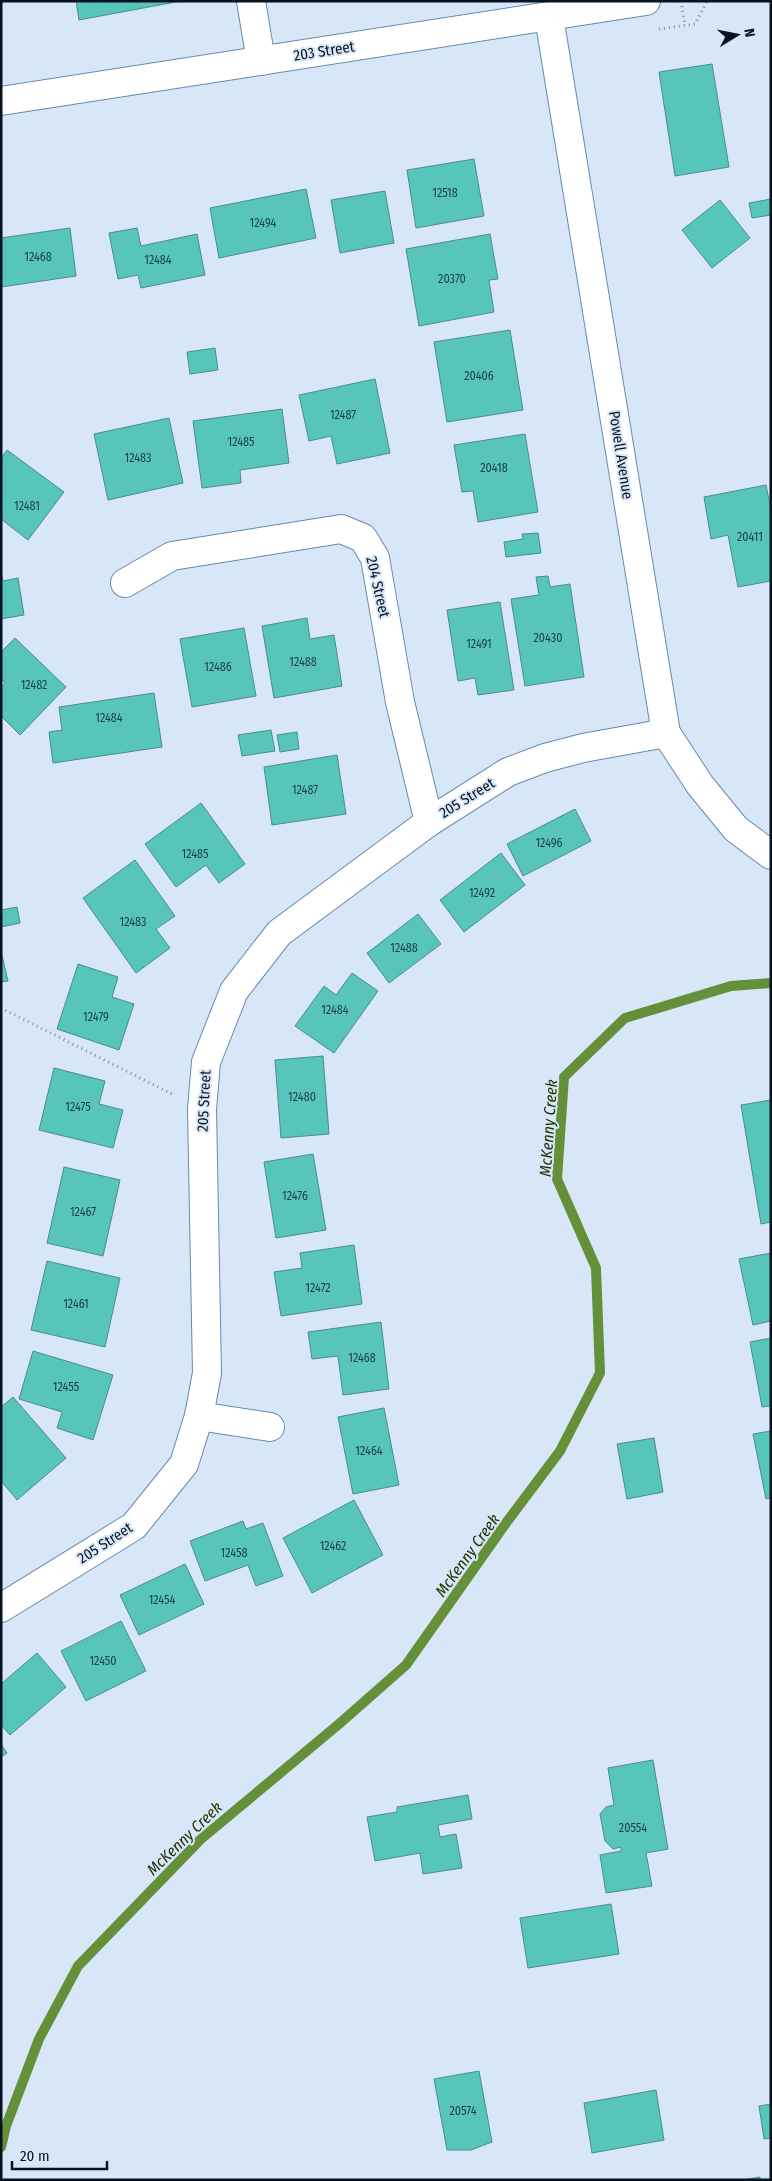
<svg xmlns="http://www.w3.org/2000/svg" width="772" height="2181" font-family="'Fira Sans Condensed',sans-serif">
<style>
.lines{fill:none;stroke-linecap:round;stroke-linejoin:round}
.stream{stroke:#658f39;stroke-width:10}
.building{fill:#58c5bd;stroke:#4a8d88}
.minor-casing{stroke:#668aae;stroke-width:30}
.major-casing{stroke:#668aae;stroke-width:30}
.path{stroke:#808e9e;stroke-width:3;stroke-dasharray:1 4;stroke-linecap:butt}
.minor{stroke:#fff;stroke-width:28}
.major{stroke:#fff;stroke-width:28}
.labels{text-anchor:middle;stroke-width:4;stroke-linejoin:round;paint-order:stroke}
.number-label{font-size:12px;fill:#1a4048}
.street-label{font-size:15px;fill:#061321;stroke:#d8e7f7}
.water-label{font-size:16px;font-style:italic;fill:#1d3100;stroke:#d8e7f7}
</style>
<rect width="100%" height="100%" fill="#d8e7f7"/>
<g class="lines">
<!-- stream -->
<path class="stream" d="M1 2147 6 2126 39 2039 78 1966 201 1839 339 1724 406 1665 506 1523 560 1451 600 1373 596 1268 557 1179 564 1077 625 1018 731 986 771 983"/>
</g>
<!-- building -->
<g class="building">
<path d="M76 1H181L79 20Z"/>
<path d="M712 64 729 167 675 176 659 72Z"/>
<path d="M474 159 484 216 416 228 407 170Z"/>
<path d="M306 189 316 238 219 258 210 208Z"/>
<path d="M385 191 394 243 340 253 331 200Z"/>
<path d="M771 199V215L752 218 749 203Z"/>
<path d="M720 200 750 238 712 268 682 230Z"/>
<path d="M70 228 76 276 1 287V238Z"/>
<path d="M137 228 141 246 197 234 205 275 141 288 138 275 118 279 109 233Z"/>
<path d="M490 234 498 279 489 280 494 312 419 326 406 249Z"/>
<path d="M510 330 523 410 447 422 434 342Z"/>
<path d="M215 348 218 370 190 374 187 352Z"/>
<path d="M375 379 390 453 337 464 331 436 309 441 299 395Z"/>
<path d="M282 409 289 463 240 470 241 483 202 488 193 421Z"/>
<path d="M169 418 183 483 108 500 94 434Z"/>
<path d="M525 434 538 512 478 522 473 491 462 492 454 445Z"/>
<path d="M7 450 64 492 28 540 1 519V458Z"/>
<path d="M766 485 771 510V581L738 587 728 535 711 539 704 497Z"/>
<path d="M538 533 541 553 506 557 504 542 523 539 522 534Z"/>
<path d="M1 572 3 581 18 578 24 615 1 619Z"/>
<path d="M548 576 550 587 570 584 584 677 525 686 511 599 539 595 536 577Z"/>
<path d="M500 602 514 690 478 695 475 678 458 681 447 610Z"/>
<path d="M307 618 310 639 334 635 342 686 274 698 262 626Z"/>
<path d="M244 628 256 696 192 707 180 639Z"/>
<path d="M15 638 66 687 20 735 1 716V688L5 683 1 679V652Z"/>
<path d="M154 693 162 747 53 763 49 732 62 730 59 707Z"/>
<path d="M271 730 275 751 242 756 238 735Z"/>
<path d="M297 732 299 749 280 752 277 735Z"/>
<path d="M337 755 346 814 272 825 264 767Z"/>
<path d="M201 803 245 864 219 883 206 865 176 887 145 844Z"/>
<path d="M575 809 591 841 523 876 507 844Z"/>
<path d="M501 853 525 885 464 932 440 900Z"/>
<path d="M135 860 175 916 156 929 170 948 136 973 83 898Z"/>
<path d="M17 907 20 923 1 927V910Z"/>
<path d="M418 914 441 944 389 983 367 953Z"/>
<path d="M1 951 8 981 1 982Z"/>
<path d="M78 964 118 977 112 997 134 1004 119 1050 57 1029Z"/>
<path d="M352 973 378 991 334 1053 295 1026 324 986 336 995Z"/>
<path d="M323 1056 329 1134 281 1138 275 1060Z"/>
<path d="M54 1068 105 1081 99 1104 123 1110 113 1148 39 1130Z"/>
<path d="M771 1100V1222L761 1224 741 1105Z"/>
<path d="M313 1154 326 1230 276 1238 264 1162Z"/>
<path d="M64 1167 120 1180 103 1256 47 1243Z"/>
<path d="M354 1245 362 1304 281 1316 274 1272 302 1268 300 1253Z"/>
<path d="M771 1253V1321L753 1325 739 1259Z"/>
<path d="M47 1261 120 1278 105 1347 31 1330Z"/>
<path d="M381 1322 389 1389 343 1395 338 1356 312 1359 308 1332Z"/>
<path d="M771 1338V1406L762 1407 750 1342Z"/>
<path d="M33 1351 113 1375 93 1440 57 1428 62 1412 19 1399Z"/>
<path d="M13 1397 66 1458 17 1500 1 1481V1407Z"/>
<path d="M384 1408 399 1485 353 1494 338 1417Z"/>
<path d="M771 1431V1498L766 1499 753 1434Z"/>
<path d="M654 1438 663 1492 627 1499 617 1444Z"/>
<path d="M354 1500 383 1555 312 1593 283 1538Z"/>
<path d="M243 1521 246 1529 263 1523 283 1576 256 1586 248 1565 205 1581 190 1541Z"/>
<path d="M185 1564 204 1604 139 1635 120 1595Z"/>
<path d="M121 1621 146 1671 86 1701 61 1651Z"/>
<path d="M37 1653 66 1687 10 1735 1 1725V1684Z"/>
<path d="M1 1744 7 1753 1 1757Z"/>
<path d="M653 1760 668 1849 646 1853 652 1886 606 1893 600 1855 621 1851V1847L613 1849 605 1841 600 1814 606 1807 614 1805 608 1768Z"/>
<path d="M468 1795 472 1819 438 1825 440 1837 456 1834 462 1868 423 1874 420 1853 375 1861 367 1817 397 1812V1807Z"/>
<path d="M611 1904 619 1954 528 1968 520 1918Z"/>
<path d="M479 2071 492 2142 471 2150H447L434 2079Z"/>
<path d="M656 2090 664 2140 592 2153 584 2103Z"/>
<path d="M771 2104V2138L764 2139 759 2106Z"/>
<path d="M760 2177V2180H743Z"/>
</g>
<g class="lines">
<defs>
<g id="minor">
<path d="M251 1 261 61"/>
<path d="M549 17 666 733 700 785 736 829 771 855"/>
<path d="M125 583 172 556 341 529 363 538 375 558 400 702 429 822"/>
<path d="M199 1416 270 1427"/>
<path d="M1 1608 134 1526 184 1464 199 1416 207 1373 202 1109 206 1062 234 991 279 933 429 822 508 772 545 758 583 748 666 733"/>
</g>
<path id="major" d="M1 101 646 1"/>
</defs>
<!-- minor casing -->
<use href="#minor" class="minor-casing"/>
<!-- major casing -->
<use href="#major" class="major-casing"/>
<!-- path -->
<g class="path">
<path d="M681 1 685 25"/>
<path d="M659 29 695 24 707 1"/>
<path d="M1 1008 174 1095"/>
</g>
<!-- minor -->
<use href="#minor" class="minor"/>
<!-- major -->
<use href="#major" class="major"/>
</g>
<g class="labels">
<!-- number labels -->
<g class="number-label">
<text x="445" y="197">12518</text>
<text x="263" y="227">12494</text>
<text x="38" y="261">12468</text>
<text x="158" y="264">12484</text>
<text x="452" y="283">20370</text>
<text x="479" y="380">20406</text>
<text x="343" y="419">12487</text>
<text x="241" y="446">12485</text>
<text x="138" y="462">12483</text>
<text x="494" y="472">20418</text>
<text x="27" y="510">12481</text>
<text x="750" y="541">20411</text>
<text x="548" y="642">20430</text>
<text x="479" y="648">12491</text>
<text x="303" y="666">12488</text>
<text x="218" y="671">12486</text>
<text x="34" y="689">12482</text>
<text x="109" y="722">12484</text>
<text x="305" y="794">12487</text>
<text x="549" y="847">12496</text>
<text x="195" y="858">12485</text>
<text x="482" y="897">12492</text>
<text x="133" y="926">12483</text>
<text x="404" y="952">12488</text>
<text x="335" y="1014">12484</text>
<text x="96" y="1021">12479</text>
<text x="302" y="1101">12480</text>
<text x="78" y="1111">12475</text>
<text x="295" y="1200">12476</text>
<text x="83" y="1216">12467</text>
<text x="318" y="1292">12472</text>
<text x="76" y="1308">12461</text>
<text x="362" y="1362">12468</text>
<text x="66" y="1391">12455</text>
<text x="369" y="1455">12464</text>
<text x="333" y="1550">12462</text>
<text x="234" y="1557">12458</text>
<text x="162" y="1604">12454</text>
<text x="103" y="1665">12450</text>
<text x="633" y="1832">20554</text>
<text x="463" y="2115">20574</text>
</g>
<!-- street labels -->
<g class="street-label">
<text transform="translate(324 51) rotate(-9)" y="5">203 Street</text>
<text transform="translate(621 455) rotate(81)" y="5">Powell Avenue</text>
<text transform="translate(378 587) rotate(77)" y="5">204 Street</text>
<text transform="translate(467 798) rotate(-32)" y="5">205 Street</text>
<text transform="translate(204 1101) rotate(-87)" y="5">205 Street</text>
<text transform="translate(105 1543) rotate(-33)" y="5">205 Street</text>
</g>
<!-- water labels -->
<g class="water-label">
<text transform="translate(548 1128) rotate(-86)" y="6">McKenny Creek</text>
<text transform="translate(467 1555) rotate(-54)" y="6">McKenny Creek</text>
<text transform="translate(184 1838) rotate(-44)" y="6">McKenny Creek</text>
</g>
</g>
<!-- border -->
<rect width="772" height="2181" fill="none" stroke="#061321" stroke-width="5"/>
<!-- north arrow -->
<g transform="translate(737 35) rotate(80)" stroke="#d8e7f7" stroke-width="4" paint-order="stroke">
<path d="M0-4L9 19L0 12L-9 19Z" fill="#061321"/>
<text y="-8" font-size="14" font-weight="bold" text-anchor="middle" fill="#061321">N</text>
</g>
<!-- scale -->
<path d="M12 2161v8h95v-8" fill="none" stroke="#061321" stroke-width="2.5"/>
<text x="20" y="2161" font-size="15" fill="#061321" stroke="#d8e7f7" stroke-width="4" paint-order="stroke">20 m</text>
</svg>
